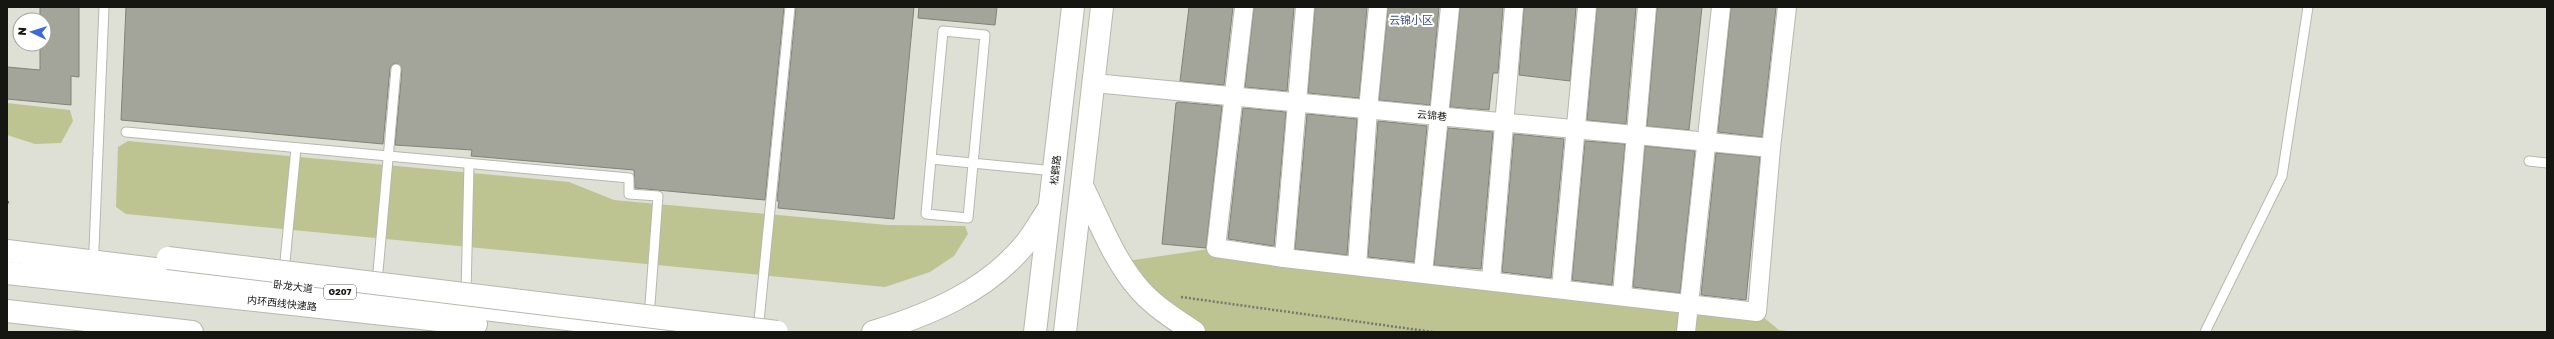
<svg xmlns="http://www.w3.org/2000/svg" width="2554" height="339" font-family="'Golos Text','Noto Sans SC',sans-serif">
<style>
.green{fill:#bdc492}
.building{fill:#a3a49a;stroke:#818278}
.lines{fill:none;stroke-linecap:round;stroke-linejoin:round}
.lane-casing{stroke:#b6b8ad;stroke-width:11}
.street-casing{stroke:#b6b8ad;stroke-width:20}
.secondary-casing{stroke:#b6b8ad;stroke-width:24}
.highway-casing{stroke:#b6b8ad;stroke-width:24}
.path{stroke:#767770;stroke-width:2.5;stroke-dasharray:2 2;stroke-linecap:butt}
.lane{stroke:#fff;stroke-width:9}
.street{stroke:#fff;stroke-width:18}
.secondary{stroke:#fff;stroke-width:22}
.highway{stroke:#fff;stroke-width:22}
.highway-bridge-casing{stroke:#b6b8ad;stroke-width:24;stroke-linecap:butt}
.highway-bridge{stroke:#fff;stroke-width:22}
.labels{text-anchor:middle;stroke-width:4;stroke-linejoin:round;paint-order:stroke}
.shield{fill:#fff;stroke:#5b5b59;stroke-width:1}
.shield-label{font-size:9px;font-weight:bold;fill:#151512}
.street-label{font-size:10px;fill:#151512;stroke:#fff}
.neighbourhood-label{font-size:11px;fill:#354f88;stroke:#fff}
</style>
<rect width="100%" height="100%" fill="#dee0d5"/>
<!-- green -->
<g class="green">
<path d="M7 103 70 110 73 121 61 143 35 144 7 135Z"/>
<path d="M128 141 569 182 614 200 887 225 965 226 968 234 954 256 930 272 885 287 126 214 116 207 118 147Z"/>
<path d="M1216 248 1757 312 1779 330 1797 332H1194L1120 262Z"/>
</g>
<!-- building -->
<g class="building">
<path d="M40 7H79V77L71 76V105L7 99V67L40 70V44H44V20H40Z"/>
<path d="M126 7H784L765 200 635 188 634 170 471 156 472 150 395 145 402 70 397 63 393 64 390 68 383 144 121 120Z"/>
<path d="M796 7H914L894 219 778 208 779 201H777Z"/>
<path d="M919 7H997L995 25 918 18Z"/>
<path d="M1189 7H1233L1224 85 1180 81Z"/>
<path d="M1254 7H1294L1287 91 1245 87Z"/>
<path d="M1315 7H1367L1359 98 1308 93Z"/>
<path d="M1388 7H1439L1430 105 1379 100Z"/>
<path d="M1460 7H1503L1498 73H1493L1489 110 1450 107Z"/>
<path d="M1524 7H1576L1570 81 1519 75Z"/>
<path d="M1597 7H1636L1626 124 1587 120Z"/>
<path d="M1657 7H1702L1689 130 1647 126Z"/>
<path d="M1731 7H1776L1762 137 1718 132Z"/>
<path d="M1178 102 1222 106 1206 248 1162 244 1176 103Z"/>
<path d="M1243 108 1286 112 1274 246 1228 239Z"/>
<path d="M1307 114 1357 119 1347 255 1295 249Z"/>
<path d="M1378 121 1427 126 1414 262 1368 257Z"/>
<path d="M1448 128 1493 132 1481 269 1434 265Z"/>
<path d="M1514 134 1564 139 1551 278 1502 272Z"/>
<path d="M1585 141 1625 144 1612 285 1572 280Z"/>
<path d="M1645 146 1695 151 1680 293 1633 287Z"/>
<path d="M1716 153 1760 157 1746 300 1701 295Z"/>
</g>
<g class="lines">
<defs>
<g id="lane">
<path d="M126 132 629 178V194L658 196 649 318"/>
<path d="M931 159 926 214 968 218 985 35 943 31 931 159 1055 171"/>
<path d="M2529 161 2547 163"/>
<path d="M94 249 104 7"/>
<path d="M284 272 296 148"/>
<path d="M377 283 396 69"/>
<path d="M466 294 469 164"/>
<path d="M758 331 790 7"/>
<path d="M2205 332 2282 176 2308 7"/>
</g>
<g id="street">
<path d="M1244 7 1216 248 1284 258"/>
<path d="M1305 7 1284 258 1757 312 1771 148 1787 7"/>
<path d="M1094 83 1771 148"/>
<path d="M1357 266 1368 109 1378 7"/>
<path d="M1423 273 1450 7"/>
<path d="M1491 280 1514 7"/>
<path d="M1561 288 1587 7"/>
<path d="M1622 295 1647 7"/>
<path d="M1686 332 1721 7"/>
</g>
<g id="secondary">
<path d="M1083 188C1100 222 1114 261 1140 290 1155 307 1176 320 1194 332"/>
<path d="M873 332C931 314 987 291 1026 243 1034 233 1041 220 1048 210"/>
<path d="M1035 332 1073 7"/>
<path d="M1065 332 1102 7"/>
</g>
<g id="highway">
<path d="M7 251 674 332"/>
<path d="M7 273 476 324"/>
<path d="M7 311 192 332"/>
</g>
</defs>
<!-- lane casing -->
<use href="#lane" class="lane-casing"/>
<!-- street casing -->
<use href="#street" class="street-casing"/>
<!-- secondary casing -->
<use href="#secondary" class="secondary-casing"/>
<!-- highway casing -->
<use href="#highway" class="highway-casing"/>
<!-- path -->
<g class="path">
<path d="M7 202 11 203"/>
<path d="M1181 297 1433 332"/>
</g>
<!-- lane -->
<use href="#lane" class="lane"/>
<!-- street -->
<use href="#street" class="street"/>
<!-- secondary -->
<use href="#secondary" class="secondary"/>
<!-- highway -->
<use href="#highway" class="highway"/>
<defs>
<path id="highway-bridge" d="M168 258 777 332"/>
</defs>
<!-- highway-bridge casing -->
<use href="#highway-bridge" class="highway-bridge-casing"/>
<!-- highway-bridge -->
<use href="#highway-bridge" class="highway-bridge"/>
</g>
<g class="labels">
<!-- shield labels -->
<rect class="shield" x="324" y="285" width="32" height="14" rx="3"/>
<g class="shield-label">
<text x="340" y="295">G207</text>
</g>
<!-- street labels -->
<g class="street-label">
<text transform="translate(1432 115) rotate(5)" y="4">云锦巷</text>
<text transform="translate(1055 170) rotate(-84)" y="4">松鹤路</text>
<text transform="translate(293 286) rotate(7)" y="4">卧龙大道</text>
<text transform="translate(282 303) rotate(6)" y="4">内环西线快速路</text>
</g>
<!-- neighbourhood labels -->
<g class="neighbourhood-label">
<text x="1411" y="24">云锦小区</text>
</g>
</g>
<!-- border -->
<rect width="2554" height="339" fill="none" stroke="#151512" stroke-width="16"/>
<!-- north arrow -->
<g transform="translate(32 32) rotate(274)"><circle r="19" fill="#ffffff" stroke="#a1a1a0"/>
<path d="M0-3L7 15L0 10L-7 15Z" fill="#3a69d9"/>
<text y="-6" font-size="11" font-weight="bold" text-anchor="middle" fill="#151512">N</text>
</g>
</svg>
